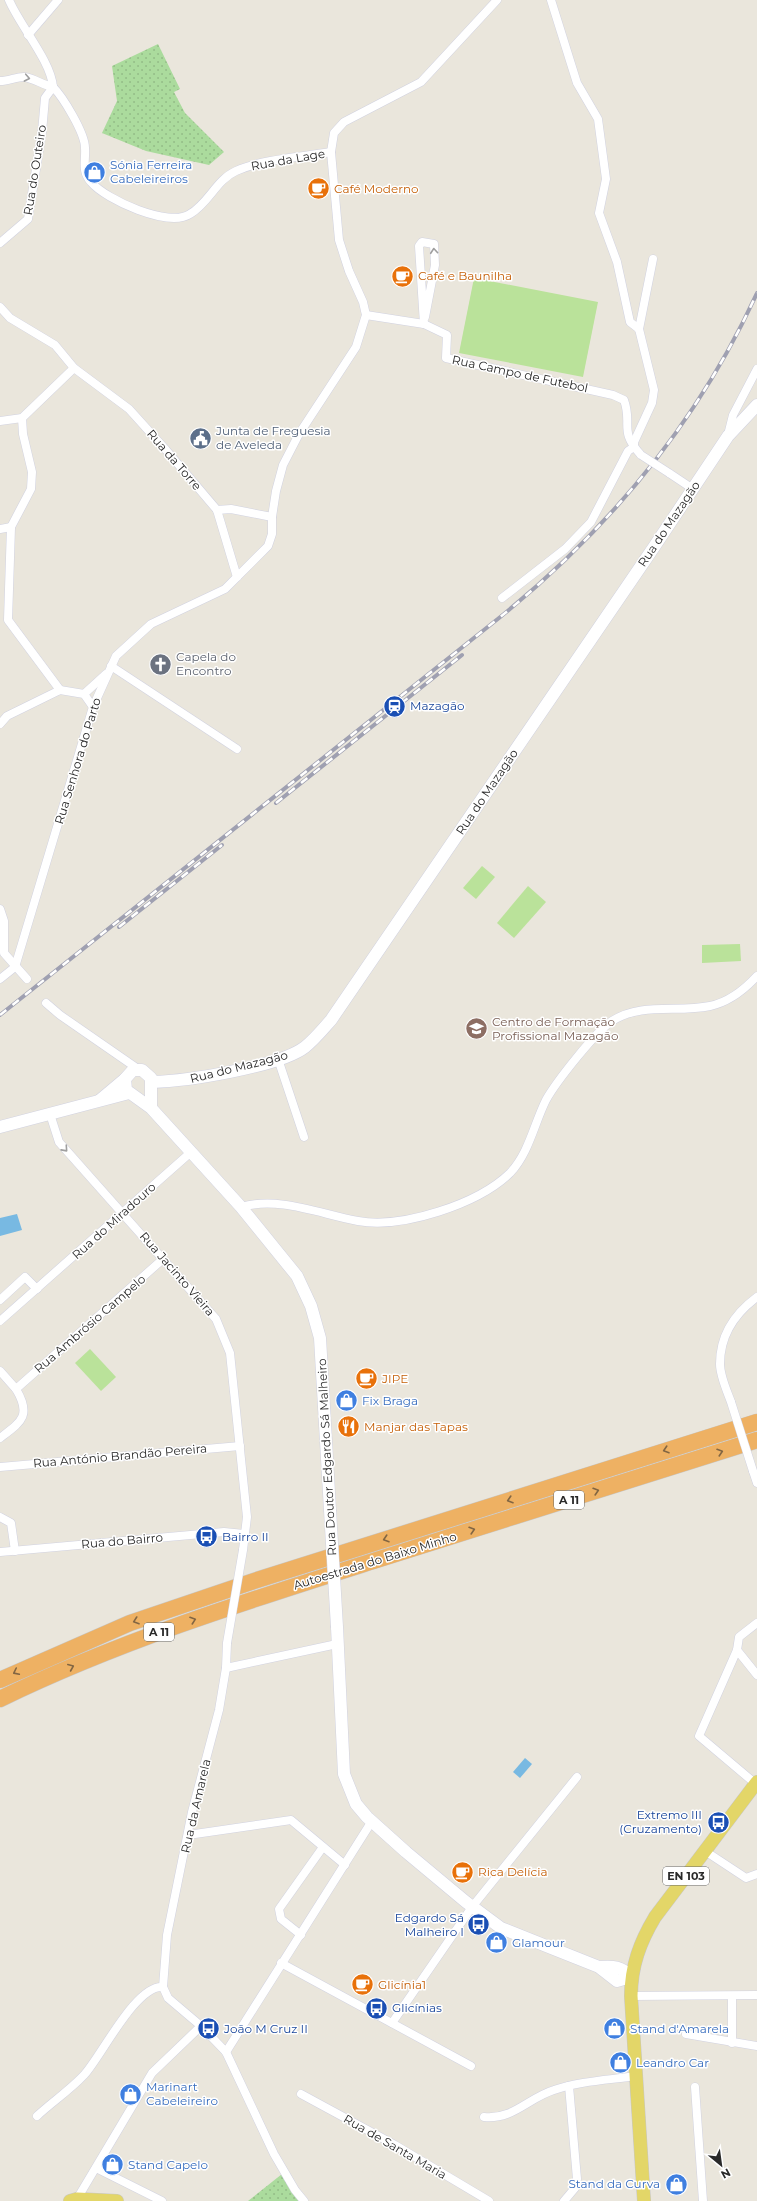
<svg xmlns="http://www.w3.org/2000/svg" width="757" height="2201" font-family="Montserrat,sans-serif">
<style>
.grass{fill:url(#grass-dots)}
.pitch{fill:#bae29a}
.water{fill:#78b9e2}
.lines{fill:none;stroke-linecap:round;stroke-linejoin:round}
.street-casing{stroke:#d1d2e0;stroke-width:9}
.secondary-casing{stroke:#d1d2e0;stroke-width:13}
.primary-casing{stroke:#c7c7c7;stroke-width:14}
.highway-casing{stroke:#c7c7c7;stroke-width:17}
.street{stroke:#fff;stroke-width:8}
.secondary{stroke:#fff;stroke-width:12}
.primary{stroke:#e3d668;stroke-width:13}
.highway{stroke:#eeb163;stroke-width:16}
.rail-casing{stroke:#9fa0b1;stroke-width:4}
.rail{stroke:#fff;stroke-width:2.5;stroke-dasharray:8;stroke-linecap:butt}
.street-bridge-casing{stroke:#d1d2e0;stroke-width:9;stroke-linecap:butt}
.secondary-bridge-casing{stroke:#d1d2e0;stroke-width:13;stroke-linecap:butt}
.street-bridge{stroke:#fff;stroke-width:8}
.secondary-bridge{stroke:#fff;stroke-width:12}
.oneway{stroke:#9f9f9f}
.oneway2{stroke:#826643}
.labels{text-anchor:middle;stroke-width:3;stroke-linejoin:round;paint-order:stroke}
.shield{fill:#fff;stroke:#696969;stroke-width:1}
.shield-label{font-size:11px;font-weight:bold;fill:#292929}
.street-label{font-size:12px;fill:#292929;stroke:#fff}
.shop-label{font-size:12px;fill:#366cbe;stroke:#fff;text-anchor:start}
.food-label{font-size:12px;fill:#c56008;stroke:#fff;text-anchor:start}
.service-label{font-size:12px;fill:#4e5e75;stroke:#fff;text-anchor:start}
.worship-label{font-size:12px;fill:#5b616d;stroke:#fff;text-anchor:start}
.transit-label{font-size:12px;fill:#164399;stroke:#fff;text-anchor:start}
.education-label{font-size:12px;fill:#785e54;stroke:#fff;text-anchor:start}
</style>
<defs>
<pattern id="grass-dots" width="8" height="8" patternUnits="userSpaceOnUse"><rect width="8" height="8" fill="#abdb9d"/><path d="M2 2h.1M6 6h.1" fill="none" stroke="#93bc87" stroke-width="1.8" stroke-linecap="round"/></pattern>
</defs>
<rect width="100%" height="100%" fill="#eae6dc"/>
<!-- grass -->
<g class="grass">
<path d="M158 44 180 89 174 92 185 113 224 152 209 165 146 151 102 133 117 101 112 66Z"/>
<path d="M282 2174 305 2201H248Z"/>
</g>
<!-- pitch -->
<g class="pitch">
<path d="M474 278 598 302 583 377 459 353Z"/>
<path d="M482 866 495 877 476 899 463 888Z"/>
<path d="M528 886 546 902 514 938 497 923Z"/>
<path d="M740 944 741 961 702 963V945Z"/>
<path d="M90 1349 116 1377 101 1391 75 1363Z"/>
</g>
<!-- water -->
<g class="water">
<path d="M17 1214 22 1230 0 1236V1218Z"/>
<path d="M525 1758 532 1764 520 1778 513 1772Z"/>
</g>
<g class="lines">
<defs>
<g id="street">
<path d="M9 0C20 26 51 61 53 87"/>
<path d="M551 0 577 83 598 119 606 179 599 213 617 262 630 322 639 329 654 390 652 403 634 442V447"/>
<path d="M28 35 58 0"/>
<path d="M0 81C9 81 18 76 25 77 35 79 43 85 53 87"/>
<path d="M53 87C63 97 85 133 85 148 86 161 81 171 91 182 106 200 169 228 190 214 209 203 216 180 236 171 263 159 302 157 331 152"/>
<path d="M0 243 28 219 42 132 45 98 53 87"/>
<path d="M0 307 10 318 55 345 74 368 129 409 166 450 217 510 237 577"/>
<path d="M366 315 424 324 447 335 446 358 613 395 624 400C633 425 618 430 641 455"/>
<path d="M424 324 419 246 422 242 434 244 435 265 425 317"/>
<path d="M639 329 653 259"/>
<path d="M0 421 22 418"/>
<path d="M728 435 733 415 757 369"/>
<path d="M669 473 693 489"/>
<path d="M217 510 231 509 272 517"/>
<path d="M0 529 11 527"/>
<path d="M502 598 565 549 591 522 628 451 634 447"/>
<path d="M111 666 237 749"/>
<path d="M60 690 8 620 11 527 31 489 32 472 23 434 22 418 74 368"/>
<path d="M84 694 106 674"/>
<path d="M0 724 7 716 60 690 84 694 93 707"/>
<path d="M0 909 4 921V953L27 979"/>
<path d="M15 967 93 707 116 656 151 624 225 589 268 546 272 534V517L276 491 283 465 299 434 356 347 366 315 363 302 349 271 339 240 331 152 334 133 344 122 421 82 497 0"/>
<path d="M0 979 15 967"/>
<path d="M46 1003 60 1015 138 1069"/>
<path d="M278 1059 304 1137"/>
<path d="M50 1114 59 1142 216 1319 230 1353 247 1517 243 1550"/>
<path d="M241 1207C279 1196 320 1214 358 1221 402 1229 478 1204 510 1173 529 1153 534 1124 546 1100 556 1082 596 1031 612 1021 642 1002 677 1013 710 1006 729 1002 745 989 757 976"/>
<path d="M0 1300 25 1277 37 1289"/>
<path d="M0 1321 190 1153"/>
<path d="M0 1371 16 1389 163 1259"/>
<path d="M731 1402C727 1391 720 1376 720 1364 720 1335 734 1314 757 1297"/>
<path d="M0 1438C21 1422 32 1416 16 1389"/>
<path d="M0 1467 240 1446"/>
<path d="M753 1471 757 1483"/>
<path d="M0 1517 11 1523 15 1551"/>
<path d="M0 1552 224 1532 244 1534"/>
<path d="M757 1623 739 1637 737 1650 699 1736 757 1785"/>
<path d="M227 1643 226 1668 219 1710 192 1812 167 1935 163 1987 168 1998 201 2026 226 2052 274 2154 295 2190 304 2201"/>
<path d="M737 1650 757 1675"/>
<path d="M226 1668 337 1644"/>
<path d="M188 1835 291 1820 345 1865"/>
<path d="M705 1851 746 1878 757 1874"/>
<path d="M301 1935 281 1919 279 1909 323 1847"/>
<path d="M281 1963 471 2066"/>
<path d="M631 1996 757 1995"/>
<path d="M732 1996V2043"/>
<path d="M392 2023 472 1907 577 1777"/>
<path d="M686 2034 757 2046"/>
<path d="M226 2052 372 1821"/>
<path d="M695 2087 703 2201"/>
<path d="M301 2094 395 2145 489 2201"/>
<path d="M37 2116C52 2102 70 2090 84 2075 101 2057 136 1984 163 1987"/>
<path d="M484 2117C513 2120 528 2098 554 2090 580 2081 609 2080 636 2076"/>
<path d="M96 2168 162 2201"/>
<path d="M77 2199 152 2073 201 2026"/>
<path d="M564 2201 575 2188 577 2179 569 2086"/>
</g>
<g id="secondary">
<path d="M152 1082C186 1081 279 1067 305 1047 315 1039 323 1029 331 1020L654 547 728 436 757 405"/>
<path d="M100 1100 125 1079"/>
<path d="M151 1108V1078L142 1070H133L125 1079 126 1090 151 1108 241 1207 297 1276 311 1306 320 1338 330 1510"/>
<path d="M0 1127 129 1093"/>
<path d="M337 1627 344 1774 356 1804 367 1817 406 1852 466 1902 501 1928 599 1967 617 1981 631 1977C622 1966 613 1966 599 1967"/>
</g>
<g id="primary">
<path d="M70 2201 77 2199 117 2201"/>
<path d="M644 2201 631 1996C631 1966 640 1942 655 1917L757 1782"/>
</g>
<g id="highway">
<path d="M0 1680 130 1623 254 1581 757 1422"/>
<path d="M0 1699C119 1641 247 1601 373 1561 501 1521 629 1481 757 1440"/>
</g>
</defs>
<!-- street casing -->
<use href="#street" class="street-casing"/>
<!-- secondary casing -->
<use href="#secondary" class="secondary-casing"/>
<!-- primary casing -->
<use href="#primary" class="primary-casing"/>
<!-- highway casing -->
<use href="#highway" class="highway-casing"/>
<!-- street -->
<use href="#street" class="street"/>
<!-- secondary -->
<use href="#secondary" class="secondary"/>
<!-- primary -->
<use href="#primary" class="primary"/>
<!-- highway -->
<use href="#highway" class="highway"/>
<defs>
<g id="rail">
<path d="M276 803 462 655"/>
<path d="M119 927 222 845"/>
<path d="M0 1015 499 618C608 530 698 422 757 293"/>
</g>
</defs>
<!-- rail casing -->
<use href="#rail" class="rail-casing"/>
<!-- rail -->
<use href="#rail" class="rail"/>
<defs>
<g id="street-bridge">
<path d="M641 455 669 473"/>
<path d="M731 1402 753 1471"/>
<path d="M227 1643 243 1550"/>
</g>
<path id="secondary-bridge" d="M330 1510 337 1627"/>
</defs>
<!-- street-bridge casing -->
<use href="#street-bridge" class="street-bridge-casing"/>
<!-- secondary-bridge casing -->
<use href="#secondary-bridge" class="secondary-bridge-casing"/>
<!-- street-bridge -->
<use href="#street-bridge" class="street-bridge"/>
<!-- secondary-bridge -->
<use href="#secondary-bridge" class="secondary-bridge"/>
</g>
<!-- one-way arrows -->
<defs><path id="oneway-chevron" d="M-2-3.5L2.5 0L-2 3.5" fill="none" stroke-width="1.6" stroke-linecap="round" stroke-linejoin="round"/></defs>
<g class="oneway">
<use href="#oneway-chevron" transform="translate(27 78) rotate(11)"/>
<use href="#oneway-chevron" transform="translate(434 251) rotate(-95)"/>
<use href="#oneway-chevron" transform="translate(65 1149) rotate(48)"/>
</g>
<g class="oneway2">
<use href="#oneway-chevron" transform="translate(666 1450) rotate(162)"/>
<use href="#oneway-chevron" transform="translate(720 1452) rotate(-18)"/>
<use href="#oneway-chevron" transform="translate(596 1491) rotate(-17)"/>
<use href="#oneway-chevron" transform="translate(510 1500) rotate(162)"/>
<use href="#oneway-chevron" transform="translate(472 1530) rotate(-17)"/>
<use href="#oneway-chevron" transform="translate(386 1539) rotate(162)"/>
<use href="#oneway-chevron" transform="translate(193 1620) rotate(-19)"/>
<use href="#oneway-chevron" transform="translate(136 1621) rotate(161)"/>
<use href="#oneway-chevron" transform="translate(71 1667) rotate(-23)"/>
<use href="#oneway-chevron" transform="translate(16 1672) rotate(154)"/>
</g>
<!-- icons -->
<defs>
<symbol id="shop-disc" viewBox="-11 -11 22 22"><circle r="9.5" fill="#3f7fe0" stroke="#fff"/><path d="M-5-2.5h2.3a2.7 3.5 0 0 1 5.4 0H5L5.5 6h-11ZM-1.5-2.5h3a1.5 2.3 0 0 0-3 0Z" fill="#fff"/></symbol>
<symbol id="cafe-disc" viewBox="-11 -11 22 22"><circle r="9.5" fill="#e8710a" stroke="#fff"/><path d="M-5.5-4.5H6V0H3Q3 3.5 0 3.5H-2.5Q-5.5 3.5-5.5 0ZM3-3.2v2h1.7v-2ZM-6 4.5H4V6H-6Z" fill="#fff"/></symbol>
<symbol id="civic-disc" viewBox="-11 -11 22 22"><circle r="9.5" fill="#5c6f8a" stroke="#fff"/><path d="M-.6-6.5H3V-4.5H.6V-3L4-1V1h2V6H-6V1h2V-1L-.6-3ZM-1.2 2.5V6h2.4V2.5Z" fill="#fff"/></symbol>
<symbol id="church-disc" viewBox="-11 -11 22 22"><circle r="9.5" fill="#6b7280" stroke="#fff"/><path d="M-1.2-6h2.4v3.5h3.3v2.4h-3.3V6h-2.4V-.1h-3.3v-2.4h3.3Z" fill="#fff"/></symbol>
<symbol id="station-disc" viewBox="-11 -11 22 22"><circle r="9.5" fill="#1a4fb4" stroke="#fff"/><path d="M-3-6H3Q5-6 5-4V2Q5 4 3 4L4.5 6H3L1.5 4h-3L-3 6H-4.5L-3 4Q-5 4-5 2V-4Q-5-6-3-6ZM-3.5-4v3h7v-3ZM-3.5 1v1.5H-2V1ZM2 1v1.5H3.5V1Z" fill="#fff"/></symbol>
<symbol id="university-disc" viewBox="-11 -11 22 22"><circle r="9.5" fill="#8d6e63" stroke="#fff"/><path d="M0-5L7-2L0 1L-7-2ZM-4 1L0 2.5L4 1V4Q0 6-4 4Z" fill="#fff"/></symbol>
<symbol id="restaurant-disc" viewBox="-11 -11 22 22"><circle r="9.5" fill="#e8710a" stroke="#fff"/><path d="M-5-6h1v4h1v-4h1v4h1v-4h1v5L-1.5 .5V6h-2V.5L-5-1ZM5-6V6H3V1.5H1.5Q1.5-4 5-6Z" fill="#fff"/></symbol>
<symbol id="bus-disc" viewBox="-11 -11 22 22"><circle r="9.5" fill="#1a4fb4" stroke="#fff"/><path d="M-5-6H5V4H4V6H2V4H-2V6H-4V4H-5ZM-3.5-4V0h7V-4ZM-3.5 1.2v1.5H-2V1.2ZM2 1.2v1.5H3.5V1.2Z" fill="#fff"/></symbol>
</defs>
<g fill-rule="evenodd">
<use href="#shop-disc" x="82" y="160" width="25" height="25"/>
<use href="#cafe-disc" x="306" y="176" width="25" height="25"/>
<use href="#cafe-disc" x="390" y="264" width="25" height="25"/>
<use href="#civic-disc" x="188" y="426" width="25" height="25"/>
<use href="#church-disc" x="148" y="652" width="25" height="25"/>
<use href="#station-disc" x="382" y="694" width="25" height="25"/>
<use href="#university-disc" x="464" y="1016" width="25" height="25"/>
<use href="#cafe-disc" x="354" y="1366" width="25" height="25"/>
<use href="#shop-disc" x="334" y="1388" width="25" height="25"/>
<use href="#restaurant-disc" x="336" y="1414" width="25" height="25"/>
<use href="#bus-disc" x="194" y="1524" width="25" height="25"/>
<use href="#bus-disc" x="706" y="1810" width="25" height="25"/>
<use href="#cafe-disc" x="450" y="1860" width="25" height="25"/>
<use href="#bus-disc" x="466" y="1912" width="25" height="25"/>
<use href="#shop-disc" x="484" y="1930" width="25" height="25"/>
<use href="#cafe-disc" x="350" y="1972" width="25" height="25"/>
<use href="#bus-disc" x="364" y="1996" width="25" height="25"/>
<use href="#bus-disc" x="196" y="2016" width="25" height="25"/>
<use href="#shop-disc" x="602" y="2016" width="25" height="25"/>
<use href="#shop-disc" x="608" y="2050" width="25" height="25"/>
<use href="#shop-disc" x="118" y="2082" width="25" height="25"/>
<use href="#shop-disc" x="100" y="2152" width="25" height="25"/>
<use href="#shop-disc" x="664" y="2172" width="25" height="25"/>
</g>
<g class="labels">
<!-- shield labels -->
<g class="shield">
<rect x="554" y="1491" width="30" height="18" rx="3"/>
<rect x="144" y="1623" width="30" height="18" rx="3"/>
<rect x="663" y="1867" width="46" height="18" rx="3"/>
</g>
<g class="shield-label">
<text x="569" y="1504">A 11</text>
<text x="159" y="1636">A 11</text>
<text x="686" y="1880">EN 103</text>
</g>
<!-- street labels -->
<g class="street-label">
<text transform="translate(288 160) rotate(-10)" y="4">Rua da Lage</text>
<text transform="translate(35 170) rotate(-81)" y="4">Rua do Outeiro</text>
<text transform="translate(520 374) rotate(12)" y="4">Rua Campo de Futebol</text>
<text transform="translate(174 460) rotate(49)" y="4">Rua da Torre</text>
<text transform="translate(669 524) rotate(-56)" y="4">Rua do Mazagão</text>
<text transform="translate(78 761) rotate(-73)" y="4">Rua Senhora do Parto</text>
<text transform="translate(487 792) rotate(-56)" y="4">Rua do Mazagão</text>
<text transform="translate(239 1067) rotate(-14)" y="4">Rua do Mazagão</text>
<text transform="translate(114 1221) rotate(-42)" y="4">Rua do Miradouro</text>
<text transform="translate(177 1274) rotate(49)" y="4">Rua Jacinto Vieira</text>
<text transform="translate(90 1324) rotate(-41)" y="4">Rua Ambrósio Campelo</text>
<text transform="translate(120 1456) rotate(-5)" y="4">Rua António Brandão Pereira</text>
<text transform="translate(327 1457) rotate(-93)" y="4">Rua Doutor Edgardo Sá Malheiro</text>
<text transform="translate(122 1541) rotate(-5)" y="4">Rua do Bairro</text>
<text transform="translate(375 1561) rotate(-17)" y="4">Autoestrada do Baixo Minho</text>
<text transform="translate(196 1806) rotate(-77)" y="4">Rua da Amarela</text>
<text transform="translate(395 2147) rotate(30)" y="4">Rua de Santa Maria</text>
</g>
<!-- shop labels -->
<g class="shop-label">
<text x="110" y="169">Sónia Ferreira<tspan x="110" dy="14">Cabeleireiros</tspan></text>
<text x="362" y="1405">Fix Braga</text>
<text x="512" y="1947">Glamour</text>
<text x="630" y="2033">Stand d'Amarela</text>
<text x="636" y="2067">Leandro Car</text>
<text x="146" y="2091">Marinart<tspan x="146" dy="14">Cabeleireiro</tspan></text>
<text x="128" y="2169">Stand Capelo</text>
<text x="660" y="2188" text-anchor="end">Stand da Curva</text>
</g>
<!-- food labels -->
<g class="food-label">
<text x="334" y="193">Café Moderno</text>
<text x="418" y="280">Café e Baunilha</text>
<text x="382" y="1383">JIPE</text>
<text x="364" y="1431">Manjar das Tapas</text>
<text x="478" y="1876">Rica Delícia</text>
<text x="378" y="1989">Glicínia1</text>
</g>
<!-- service labels -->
<g class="service-label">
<text x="216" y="435">Junta de Freguesia<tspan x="216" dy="14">de Aveleda</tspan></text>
</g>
<!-- worship labels -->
<g class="worship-label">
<text x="176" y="661">Capela do<tspan x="176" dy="14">Encontro</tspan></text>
</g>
<!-- transit labels -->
<g class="transit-label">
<text x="410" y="710">Mazagão</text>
<text x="222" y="1541">Bairro II</text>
<text x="702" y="1819" text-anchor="end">Extremo III<tspan x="702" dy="14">(Cruzamento)</tspan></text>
<text x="464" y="1922" text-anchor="end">Edgardo Sá<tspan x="464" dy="14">Malheiro I</tspan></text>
<text x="392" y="2012">Glicínias</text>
<text x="224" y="2033">João M Cruz II</text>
</g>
<!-- education labels -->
<g class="education-label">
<text x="492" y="1026">Centro de Formação<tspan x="492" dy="14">Profissional Mazagão</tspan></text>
</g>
</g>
<!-- north arrow -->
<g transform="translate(721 2165) rotate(151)" stroke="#ffffff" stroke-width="3" paint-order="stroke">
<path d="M0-3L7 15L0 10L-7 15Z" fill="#292929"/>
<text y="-6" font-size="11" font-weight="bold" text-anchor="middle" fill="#292929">N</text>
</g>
</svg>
